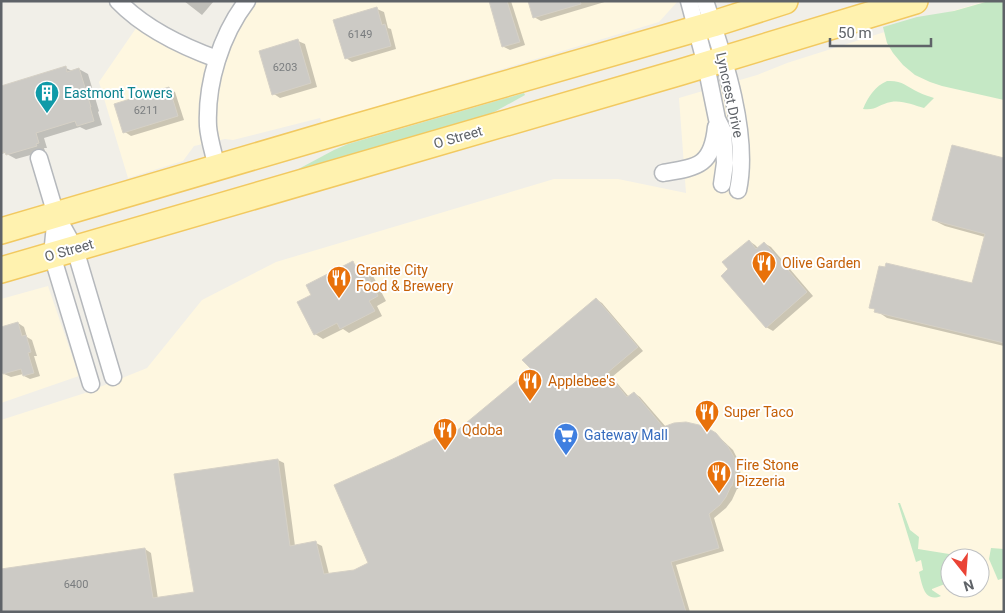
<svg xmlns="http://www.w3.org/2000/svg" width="1005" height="613" font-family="Roboto,sans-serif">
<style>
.commercial{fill:#fef7e0;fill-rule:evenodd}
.green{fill:#c5e8c5}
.shadow{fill:#0003}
.building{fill:#cccac5;stroke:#d6d1c6}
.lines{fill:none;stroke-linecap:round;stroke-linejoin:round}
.minor-casing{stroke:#b5b8bc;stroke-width:19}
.primary-casing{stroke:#f2c960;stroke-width:28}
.minor{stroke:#fff;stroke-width:16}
.primary{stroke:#fff2af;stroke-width:25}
.labels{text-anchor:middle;stroke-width:4;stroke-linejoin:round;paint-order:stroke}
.number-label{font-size:11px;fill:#7a7d7f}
.culture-label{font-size:14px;fill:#0d838f;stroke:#fff;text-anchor:start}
.street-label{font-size:14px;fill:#5f6368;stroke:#fff}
.food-label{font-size:14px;fill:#c56008;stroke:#fff;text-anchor:start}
.shop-label{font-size:14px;fill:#366cbe;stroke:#fff;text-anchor:start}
</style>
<rect width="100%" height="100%" fill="#f1efe8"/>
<!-- commercial -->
<g class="commercial">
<path d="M247 1H678L659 22 322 123 320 118 233 140 225 139 194 146 183 161 128 178 99 82 141 21 217 59Z"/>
<path d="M986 1H1004V612H1V420L85 393 147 368 202 300 276 262 554 179H618L686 193 679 98 757 75 787 63 916 22ZM950 558H980V588H950Z"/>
<path d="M48 286 79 376 1 403V299Z"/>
</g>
<!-- green -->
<g class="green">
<path d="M989 1H1004V100L942 86 930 82 915 75 903 65 893 53 887 43 883 27 917 17 954 11Z"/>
<path d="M887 81C902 80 906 86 918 92 924 95 929 96 934 98L924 108C913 105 902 100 891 102 879 104 876 111 863 109 868 97 875 86 887 81Z"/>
<path d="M524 93 525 95 496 111 484 117 291 173 334 150 348 144Z"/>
<path d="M898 503H900L910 530 919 537 918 549 974 558H950V582L932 589V590L941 596C924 603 922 584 919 572L923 570 921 560 916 562Z"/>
<path d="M991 548 1004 549V578L998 580 989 559Z"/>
</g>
<!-- shadow -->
<g class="shadow">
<path d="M184 1H214L202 15Z"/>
<path d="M490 1H511L525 45 510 50 504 47Z"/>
<path d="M530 1H608L541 21 534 17Z"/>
<path d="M377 9 384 12 388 28 391 29 396 49 352 62 346 58Z"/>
<path d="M298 41 305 44 317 87 280 98 274 94Z"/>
<path d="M66 68 72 71 79 69 88 74 99 111 98 112 102 125 86 130 80 127 44 138 47 148H44L45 151 16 159 5 153 1 154V87Z"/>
<path d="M169 89 175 92 184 120 131 136 125 132Z"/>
<path d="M1004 159V346L887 318 871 307 973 285 985 237 945 226 933 220Z"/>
<path d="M749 241 755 245 758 248 764 243 771 247 813 296 773 331 766 327 730 269Z"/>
<path d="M352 263 361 268 363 272 365 271 373 276 386 301 377 306 382 316 349 333 343 329 323 339 315 334 313 295Z"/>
<path d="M596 299 602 303 643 351 612 377 629 397 634 393 640 397 666 427 717 435 733 450 739 462 741 478 738 489H737L732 500 726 508 714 518 724 551 676 565 690 612H1L145 549 151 553 158 599 195 593 278 460 284 463 295 546 316 543 322 546 329 574 355 571 370 563 453 431 456 433 533 370Z"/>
<path d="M18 323 24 327 27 337 32 340 37 356H34L40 376 30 379 24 376 23 374 11 377 4 374Z"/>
</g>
<!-- building -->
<g class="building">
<path d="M489 1H507L520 42 502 47Z"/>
<path d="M528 1H580L581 4 533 18Z"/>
<path d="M377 7 382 25 385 24 391 46 345 59 333 20Z"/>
<path d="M298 39 311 83 272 95 259 51Z"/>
<path d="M66 66 67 72 79 68 91 107H90L94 121 77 126 75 121 36 133 39 143 36 144 37 146 6 155 5 152 1 153V86Z"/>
<path d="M169 87 178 116 123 133 114 104Z"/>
<path d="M952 145 1004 158V343L874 312 875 309 869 308 879 266 885 267 886 263 972 283 985 234 932 220Z"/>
<path d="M749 240 756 249 764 242 807 292 766 328 721 276 728 269 722 262Z"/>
<path d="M353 261 358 273 365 270 378 296 369 301 375 311 340 329 337 323 314 335 297 302 311 295 306 285Z"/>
<path d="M596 298 638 347 607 373 627 397 634 392 663 427 674 423 686 422 699 425 711 430 716 433 726 445H727L734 457 735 474 732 486H731L726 497 720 505 709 514 719 548 671 562 686 612H1V569L145 548 153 598 194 592 174 474 278 459 290 546 316 541 324 574 354 570 368 563 334 485 395 458 453 430 454 433 531 369 522 360Z"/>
<path d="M18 322 22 336 26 335 31 352 28 353 34 373 23 376 21 369 3 374 1 367V327Z"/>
</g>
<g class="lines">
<defs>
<g id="minor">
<path d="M118 1C145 29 181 46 217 59"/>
<path d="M689 1 706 65 717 119 723 131 725 163 722 184"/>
<path d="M705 1C723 55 750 134 738 190"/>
<path d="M39 158 56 215 75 249 113 377"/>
<path d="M217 168C214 154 209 140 208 126 206 83 221 35 247 1"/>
<path d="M663 173C698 167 712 166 716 127"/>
<path d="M56 215 52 255 91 384"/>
</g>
<g id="primary">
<path d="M1 231 338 132 713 24 785 1"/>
<path d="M1 270 681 72 915 1"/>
</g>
</defs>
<!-- minor casing -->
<use href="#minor" class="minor-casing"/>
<!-- primary casing -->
<use href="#primary" class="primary-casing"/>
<!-- minor -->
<use href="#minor" class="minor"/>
<!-- primary -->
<use href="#primary" class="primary"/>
</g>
<!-- icons -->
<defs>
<symbol id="building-pin" viewBox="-11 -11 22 30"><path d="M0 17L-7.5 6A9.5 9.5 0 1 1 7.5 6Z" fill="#0f9aa8" stroke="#fff"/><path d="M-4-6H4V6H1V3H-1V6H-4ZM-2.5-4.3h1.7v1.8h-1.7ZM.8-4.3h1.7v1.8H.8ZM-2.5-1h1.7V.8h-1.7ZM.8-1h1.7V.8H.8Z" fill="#fff"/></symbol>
<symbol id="restaurant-pin" viewBox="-11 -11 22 30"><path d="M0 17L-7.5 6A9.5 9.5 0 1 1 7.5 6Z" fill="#e8710a" stroke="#fff"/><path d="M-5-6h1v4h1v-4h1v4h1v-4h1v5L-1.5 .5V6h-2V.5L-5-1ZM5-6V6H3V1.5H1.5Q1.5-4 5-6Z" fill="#fff"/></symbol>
<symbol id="supermarket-pin" viewBox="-11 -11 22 30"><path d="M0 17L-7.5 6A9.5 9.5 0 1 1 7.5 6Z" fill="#3f7fe0" stroke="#fff"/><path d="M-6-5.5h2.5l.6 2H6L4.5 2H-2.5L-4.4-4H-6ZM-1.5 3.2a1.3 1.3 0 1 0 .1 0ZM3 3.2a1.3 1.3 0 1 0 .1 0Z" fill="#fff"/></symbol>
</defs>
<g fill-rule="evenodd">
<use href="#building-pin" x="33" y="79" width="28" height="38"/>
<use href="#restaurant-pin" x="750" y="249" width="28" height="38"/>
<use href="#restaurant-pin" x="325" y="264" width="28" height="38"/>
<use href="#restaurant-pin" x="516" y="367" width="28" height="38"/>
<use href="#restaurant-pin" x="693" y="398" width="28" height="38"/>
<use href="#restaurant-pin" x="431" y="416" width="28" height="38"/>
<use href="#supermarket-pin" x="552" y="421" width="28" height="38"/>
<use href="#restaurant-pin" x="705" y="459" width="28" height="38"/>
</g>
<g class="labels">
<!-- number labels -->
<g class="number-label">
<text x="360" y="38">6149</text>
<text x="285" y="71">6203</text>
<text x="146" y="114">6211</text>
<text x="76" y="588">6400</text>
</g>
<!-- culture labels -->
<g class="culture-label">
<text x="64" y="98">Eastmont Towers</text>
</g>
<!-- street labels -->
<g class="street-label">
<text transform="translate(730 95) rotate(78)" y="5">Lyncrest Drive</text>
<text transform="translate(458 137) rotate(-16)" y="5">O Street</text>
<text transform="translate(69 250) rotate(-16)" y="5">O Street</text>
</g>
<!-- food labels -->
<g class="food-label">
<text x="782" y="268">Olive Garden</text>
<text x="356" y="275">Granite City<tspan x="356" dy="16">Food &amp; Brewery</tspan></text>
<text x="548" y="386">Applebee's</text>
<text x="724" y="417">Super Taco</text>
<text x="462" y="435">Qdoba</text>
<text x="736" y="470">Fire Stone<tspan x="736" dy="16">Pizzeria</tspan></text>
</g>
<!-- shop labels -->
<g class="shop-label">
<text x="584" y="440">Gateway Mall</text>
</g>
</g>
<!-- border -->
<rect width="1005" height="613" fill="none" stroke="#5f6368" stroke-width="5"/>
<!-- north arrow -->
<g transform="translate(965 573) rotate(163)"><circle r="24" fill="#ffffff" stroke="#bfc1c3"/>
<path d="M0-4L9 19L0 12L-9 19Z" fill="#ea4335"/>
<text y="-8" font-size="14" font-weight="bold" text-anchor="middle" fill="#5f6368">N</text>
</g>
<!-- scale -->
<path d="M830 38v8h101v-8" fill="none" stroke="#5f6368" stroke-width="2.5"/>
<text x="838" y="38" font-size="15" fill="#5f6368" stroke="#ffffff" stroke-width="4" paint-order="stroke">50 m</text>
</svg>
